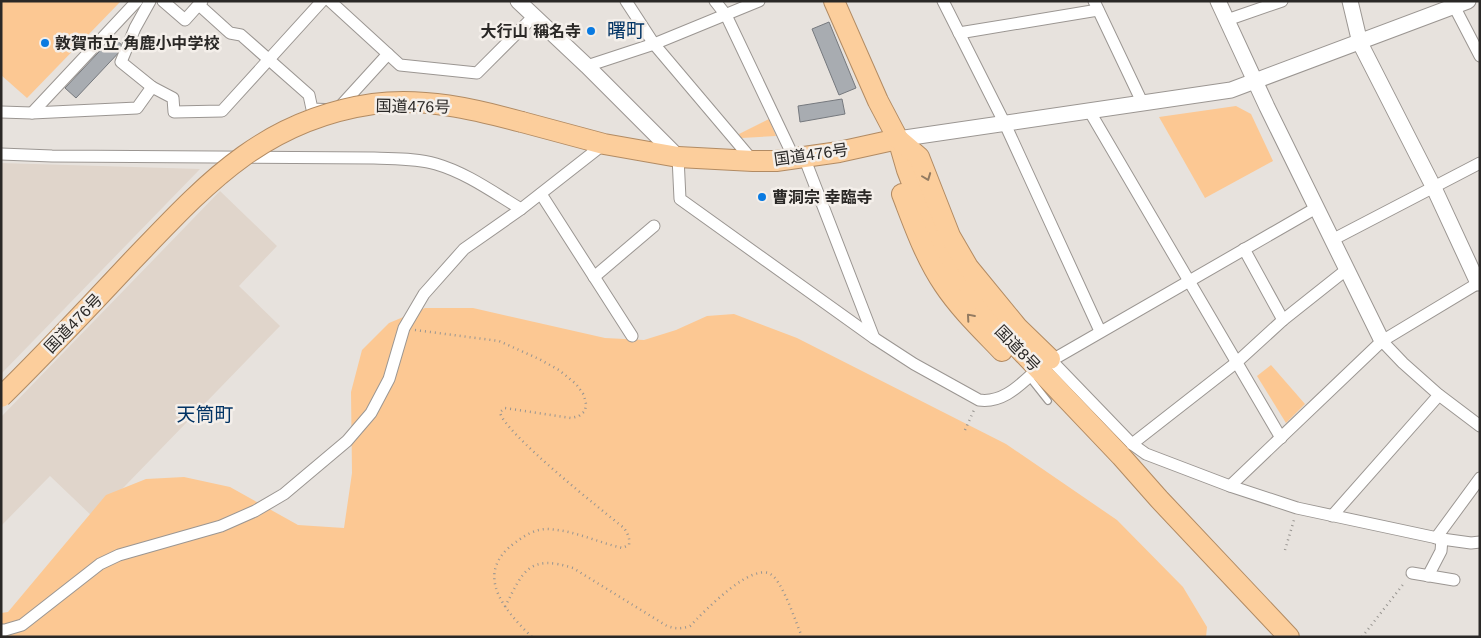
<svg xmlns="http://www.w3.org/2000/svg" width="1481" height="638" font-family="Arial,'Noto Sans JP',sans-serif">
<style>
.built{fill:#e0d5cb}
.green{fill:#fcc893}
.building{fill:#a8acb1;stroke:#76797e}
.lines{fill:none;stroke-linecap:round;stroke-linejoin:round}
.service-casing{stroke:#9b9692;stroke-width:8}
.minor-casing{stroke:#9b9692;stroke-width:13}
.tertiary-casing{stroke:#9b9692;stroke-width:17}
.trunk-casing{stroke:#b28b63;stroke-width:22}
.path{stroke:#989591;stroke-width:2.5;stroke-dasharray:1 4;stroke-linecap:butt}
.service{stroke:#fff;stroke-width:5.5}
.minor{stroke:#fff;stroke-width:11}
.tertiary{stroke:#fff;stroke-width:15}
.trunk{stroke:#fcce9c;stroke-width:20}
.trunk-bridge-casing{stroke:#b28b63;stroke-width:22;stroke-linecap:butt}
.trunk-bridge{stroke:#fcce9c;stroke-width:20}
.oneway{stroke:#937b61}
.poi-dot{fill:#097ae1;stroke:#f4efea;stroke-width:2}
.labels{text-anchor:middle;stroke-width:5;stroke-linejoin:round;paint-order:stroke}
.poi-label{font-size:16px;font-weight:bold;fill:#2a2826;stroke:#f4efea;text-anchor:start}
.street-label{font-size:16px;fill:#2a2826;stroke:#f4efea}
.quarter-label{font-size:19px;fill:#013364;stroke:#f4efea}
</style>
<rect width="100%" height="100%" fill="#e7e2dd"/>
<!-- built -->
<g class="built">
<path d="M1 163 200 169 1 374Z"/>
<path d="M220 191 277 246 239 286 280 326 94 518 50 476 1 526V417Z"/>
</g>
<!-- green -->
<g class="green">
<path d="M1 1H121L27 98 1 75Z"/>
<path d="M1236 106 1251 114 1273 161 1205 198 1159 117Z"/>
<path d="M769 119 776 136 741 138 739 134Z"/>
<path d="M425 308H473L605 338 644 340 676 330 707 316 734 314 797 338 1006 444 1117 520 1183 587 1207 627 1206 637H1V613L8 612 106 495 146 479 184 477 230 487 298 525 344 528 352 473 351 392 362 350 389 323Z"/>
<path d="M1271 365 1305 404 1286 423 1257 376Z"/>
</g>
<!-- building -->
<g class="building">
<path d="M829 22 856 88 839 95 812 29Z"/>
<path d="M113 37 124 47 76 98 65 88Z"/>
<path d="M842 99 845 114 800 122 798 106Z"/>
</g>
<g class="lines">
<defs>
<path id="service" d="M1029 377 1048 401"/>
<g id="minor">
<path d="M150 1 135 28 121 62 152 87"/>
<path d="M163 1 185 20 202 1"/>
<path d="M330 1 400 65 477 73 534 16"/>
<path d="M626 1 654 44 753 161"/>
<path d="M715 1 726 15 794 158"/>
<path d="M943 1 1005 124 1100 331"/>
<path d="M1094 1 1142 102"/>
<path d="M1454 1V6L1480 56"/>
<path d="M199 5 230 33 241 35 309 95 312 109 337 110 388 54"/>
<path d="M1227 20 1282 1"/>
<path d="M959 33 1098 10"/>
<path d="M587 66 654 44 759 1"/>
<path d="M1 112 32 113 137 108 152 87 173 98 174 112 222 111 322 1"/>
<path d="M1090 112 1281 438"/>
<path d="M32 113 137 1"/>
<path d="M1 154 52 156 374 158C394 159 416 158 436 164 467 173 494 193 521 209"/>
<path d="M678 157 680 199 874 338 914 364 979 400C1000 403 1016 389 1031 375"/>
<path d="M804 157 874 338"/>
<path d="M541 194 632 336"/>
<path d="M1332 240 1480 163"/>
<path d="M1244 249 1283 320"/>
<path d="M594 277 654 226"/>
<path d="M1382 341 1403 363 1439 395 1480 426"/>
<path d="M1050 359 1132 444 1146 454 1230 486 1297 508 1442 539 1471 543 1480 542"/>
<path d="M1047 363 1316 208"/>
<path d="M1132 444 1237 362 1283 320 1346 270"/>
<path d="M1230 486 1382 341 1480 282"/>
<path d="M1332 516 1439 395"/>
<path d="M1436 538 1480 478"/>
<path d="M1412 573 1454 580"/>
<path d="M1428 576 1441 551 1442 539"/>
<path d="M1 630H5L22 625 100 564 119 555 221 526 255 511 284 494 347 441 371 413 389 379 404 328 424 294 464 249 521 209 604 144"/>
</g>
<g id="tertiary">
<path d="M518 1 587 66 678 157"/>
<path d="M1218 1 1267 107 1382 341"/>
<path d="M1350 1 1360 43 1434 188 1478 283"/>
<path d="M898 139 1231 90 1468 1"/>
</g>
<g id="trunk">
<path d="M834 1 878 101 898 139 907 170 921 206 941 248 957 278 985 313 1121 456 1159 499 1289 637"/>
<path d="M522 122 604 144 678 157 753 161H776L839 152 898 139"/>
<path d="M898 139 919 157 950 236 968 267 1018 328 1050 359"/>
<path d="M902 194C914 225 925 257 944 285 960 309 982 330 1002 351"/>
</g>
</defs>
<!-- service casing -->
<use href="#service" class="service-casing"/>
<!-- minor casing -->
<use href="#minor" class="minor-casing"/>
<!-- tertiary casing -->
<use href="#tertiary" class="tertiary-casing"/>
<!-- trunk casing -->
<use href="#trunk" class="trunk-casing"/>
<!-- path -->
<g class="path">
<path d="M415 330 499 341 539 359 559 370 576 384 584 395 586 404 585 411 579 416 571 418 505 408 500 412C502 431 604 512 624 528 628 534 630 538 629 545L622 548C597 542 573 530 547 529 536 529 525 535 516 542 472 573 504 610 532 637"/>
<path d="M965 430 974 410"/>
<path d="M1285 550 1294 520"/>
<path d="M505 607C523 571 529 554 573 568L667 626C676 629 681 629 690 626 703 613 756 556 774 577 784 587 796 622 802 637"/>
<path d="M1362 637 1405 582"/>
</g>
<!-- service -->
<use href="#service" class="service"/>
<!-- minor -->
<use href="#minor" class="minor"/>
<!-- tertiary -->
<use href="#tertiary" class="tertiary"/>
<!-- trunk -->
<use href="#trunk" class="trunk"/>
<defs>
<path id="trunk-bridge" d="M1 397C46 353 89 307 132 261 205 185 262 120 373 104 423 97 474 109 522 122"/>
</defs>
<!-- trunk-bridge casing -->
<use href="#trunk-bridge" class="trunk-bridge-casing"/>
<!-- trunk-bridge -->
<use href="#trunk-bridge" class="trunk-bridge"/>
</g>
<!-- one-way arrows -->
<defs><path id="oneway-chevron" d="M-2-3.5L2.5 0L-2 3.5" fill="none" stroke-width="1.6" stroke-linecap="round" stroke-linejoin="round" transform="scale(1.25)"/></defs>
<g class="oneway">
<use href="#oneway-chevron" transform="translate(927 177) rotate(69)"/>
<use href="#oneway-chevron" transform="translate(970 317) rotate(-131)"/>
</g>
<!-- markers -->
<g class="poi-dot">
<circle cx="591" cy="31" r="5"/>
<circle cx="45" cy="43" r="5"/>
<circle cx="762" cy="197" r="5"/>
</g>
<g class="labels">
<!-- poi labels -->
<g class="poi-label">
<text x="581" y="37" text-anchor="end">大行山 稱名寺</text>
<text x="55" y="49">敦賀市立 角鹿小中学校</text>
<text x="772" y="203">曹洞宗 幸臨寺</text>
</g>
<!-- street labels -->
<g class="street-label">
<text transform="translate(413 106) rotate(1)" y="6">国道476号</text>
<text transform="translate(811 154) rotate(-8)" y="6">国道476号</text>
<text transform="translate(73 323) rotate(-46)" y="6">国道476号</text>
<text transform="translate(1018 348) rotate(46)" y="6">国道8号</text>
</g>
<!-- quarter labels -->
<g class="quarter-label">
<text x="626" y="37">曙町</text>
<text x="205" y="421">天筒町</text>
</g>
</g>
<!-- border -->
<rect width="1481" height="638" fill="none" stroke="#2a2826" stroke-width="5"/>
</svg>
